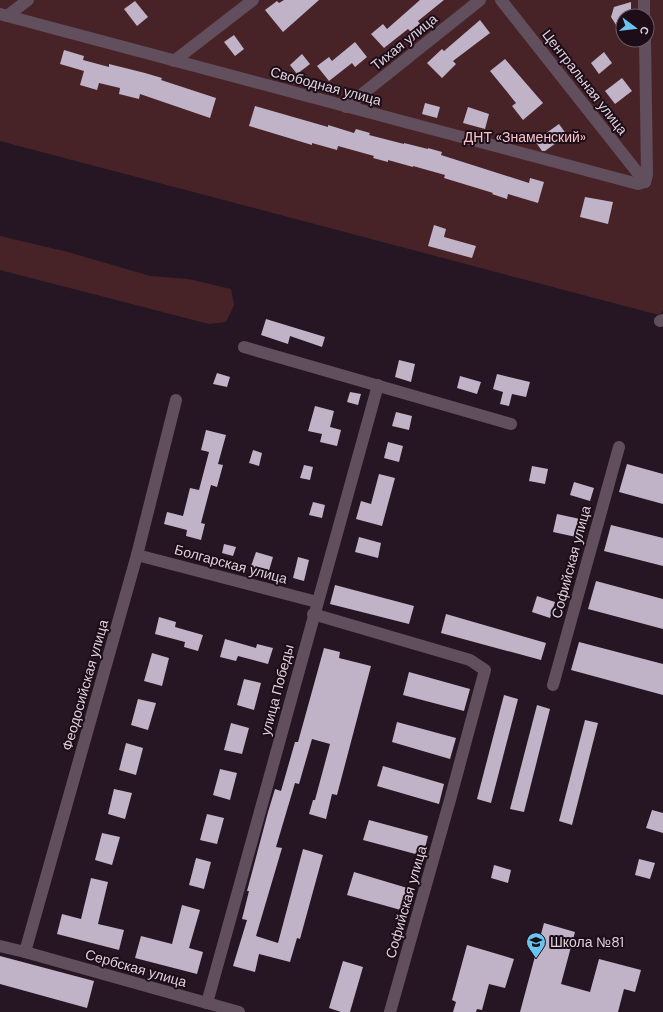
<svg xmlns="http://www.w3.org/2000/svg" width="663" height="1012" font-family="'DM Sans',sans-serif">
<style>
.green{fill:#472327;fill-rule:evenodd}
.building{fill:#c0b2c7}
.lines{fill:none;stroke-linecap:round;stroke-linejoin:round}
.minor{stroke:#624f5e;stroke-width:12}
.labels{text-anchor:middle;stroke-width:4;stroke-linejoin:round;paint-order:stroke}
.street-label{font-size:14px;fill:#ded2db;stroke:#1c0d19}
.park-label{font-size:14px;fill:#fbc3c6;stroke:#1c0d19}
.poi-label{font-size:14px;fill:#ded2db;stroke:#1c0d19;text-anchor:start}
</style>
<rect width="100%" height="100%" fill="#261623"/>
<!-- green -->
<g class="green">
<path d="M0 0H663V311L659 315 0 141ZM623 16H647V40H623Z"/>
<path d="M0 236 68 252 150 276 188 279 231 289 234 305 226 322 209 324 0 270Z"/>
</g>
<!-- building -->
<g class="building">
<path d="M284 0H319L283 32 265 10 277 1 279 3Z"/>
<path d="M420 0H444L418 21 420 24 411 32 408 29 384 48 371 34 383 24 387 29Z"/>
<path d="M135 1 148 17 137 26 124 9Z"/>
<path d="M631 2V16H623V36L611 17 614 7Z"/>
<path d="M480 20 490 33 453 61 456 64 442 78 427 63 442 49 444 51Z"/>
<path d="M234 35 244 49 235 56 224 42Z"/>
<path d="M355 42 367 57 355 67 352 63 329 81 317 66 329 57 332 61Z"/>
<path d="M64 50 84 56 83 60 109 67V64L145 73 162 78 161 80 216 98 210 118 140 94 139 99 119 94 120 88 99 83 97 90 80 85 84 71 60 64Z"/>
<path d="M604 52 612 63 599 74 591 63Z"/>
<path d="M302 54 310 64 297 74 290 65Z"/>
<path d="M505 59 543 103 523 120 512 106 516 103 490 71Z"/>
<path d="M622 78 632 91 615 104 605 91Z"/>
<path d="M425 103 440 107 437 118 422 114Z"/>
<path d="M255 106 328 127V125L354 133 356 129 370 133 369 135 404 144V143L428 149V148L442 152 441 155 529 183 530 178 544 182 538 203 508 194 507 199 492 194 493 193 444 178 445 175 413 166V167L388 160V162L373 158 374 156 338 146 337 150 312 143V145L249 126Z"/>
<path d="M468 107 489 114 485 129 463 123Z"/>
<path d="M559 124 567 135 545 151H542L535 141Z"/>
<path d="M585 197 613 202 608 224 580 217Z"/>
<path d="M434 225 446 229 444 237 476 246 472 258 428 246Z"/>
<path d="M266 319 325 337 322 347 290 336 288 344 261 335Z"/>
<path d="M399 360 415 364 411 382 395 377Z"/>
<path d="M217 373 230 377 227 387 213 384Z"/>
<path d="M497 374 530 382 526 397 512 394 509 406 500 404 503 392 493 389Z"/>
<path d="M460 376 481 382 477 394 457 388Z"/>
<path d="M350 392 361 394 358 405 347 402Z"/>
<path d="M315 406 334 411 330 427 341 430 337 446 320 442 322 434 308 431Z"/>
<path d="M396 412 412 416 409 430 392 426Z"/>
<path d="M206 430 226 435 218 464 223 465 217 487 211 485 201 523 205 524 201 540 186 536 187 530 164 524 167 512 183 516 190 488 199 490 209 452 201 450Z"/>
<path d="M388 442 403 446 399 462 384 458Z"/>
<path d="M253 450 262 453 259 466 249 463Z"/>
<path d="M627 464 663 474V504L619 492Z"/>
<path d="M304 465 313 467 310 480 300 478Z"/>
<path d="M532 466 548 469 545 484 529 481Z"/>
<path d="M379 474 395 478 382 526 356 519 361 501 371 504Z"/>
<path d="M574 482 594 488 590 501 570 495Z"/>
<path d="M313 502 325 505 322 518 309 515Z"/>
<path d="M557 514 580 519 576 537 553 532Z"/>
<path d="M611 525 663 538V566L604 551Z"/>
<path d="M359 537 381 543 378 558 355 552Z"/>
<path d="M224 544 236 547 233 556 222 553Z"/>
<path d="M256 552 273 557 268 574 250 569Z"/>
<path d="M298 557 309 560 304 581 293 578Z"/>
<path d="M596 581 663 599V629L588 609Z"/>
<path d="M335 585 414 606 409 624 330 604Z"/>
<path d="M537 596 555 602 550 618 532 612Z"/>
<path d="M446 614 546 643 541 660 441 633Z"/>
<path d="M159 617 176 622 175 627 203 635 198 651 184 647 185 642 155 634Z"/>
<path d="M225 639 256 648 257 644 273 648 268 664 238 656 236 661 220 657Z"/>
<path d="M579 642 663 664V695L571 670Z"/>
<path d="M324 648 340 652 339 658 371 666 337 795 332 794 326 819 309 814 313 800H315L330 744 312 739 299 784 295 783 276 847 282 848 256 936 278 943 303 849 323 855 300 939 297 938 290 962 259 954 255 972 233 966 247 920 242 919 249 891H247L268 812 275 789 281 791 295 742H298Z"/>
<path d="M152 653 169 658 162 686 144 681Z"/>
<path d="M409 672 470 689 464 711 403 695Z"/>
<path d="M244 679 261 683 254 710 237 705Z"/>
<path d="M504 695 518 699 491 803 477 799Z"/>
<path d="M138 699 156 703 148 730 131 725Z"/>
<path d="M537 705 550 709 524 812 510 809Z"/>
<path d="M585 720 598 723 572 825 559 821Z"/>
<path d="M397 722 456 738 450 759 392 742Z"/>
<path d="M231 723 249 728 242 754 224 750Z"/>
<path d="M126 743 143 748 136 775 119 770Z"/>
<path d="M383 766 444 784 439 804 377 786Z"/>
<path d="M220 769 237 773 230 800 213 795Z"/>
<path d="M114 789 132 793 125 819 108 814Z"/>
<path d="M652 810 663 813V833L646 828Z"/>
<path d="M207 814 224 818 217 844 200 840Z"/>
<path d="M369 820 428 836 423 856 363 840Z"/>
<path d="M102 833 120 837 112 865 95 860Z"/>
<path d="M196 858 211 862 204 889 189 885Z"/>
<path d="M639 859 655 863 650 879 635 875Z"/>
<path d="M494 865 511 870 508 883 491 878Z"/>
<path d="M354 872 414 890 408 912 347 895Z"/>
<path d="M91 878 108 882 98 924 124 930 119 950 57 934 62 914 81 919Z"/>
<path d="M182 905 200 910 189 948 203 952 197 974 135 958 141 936 172 944Z"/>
<path d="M544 923 575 932 561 984 590 992 599 959 641 970 635 992 624 989 618 1012H520Z"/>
<path d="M467 945 514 959 505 988 489 984 482 1010 477 1009 476 1012H453L456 1002 452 1000Z"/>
<path d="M0 956 94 981 87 1008 0 984Z"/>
<path d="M343 961 363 967 350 1012H341L329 1008Z"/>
</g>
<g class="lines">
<!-- minor -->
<g class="minor">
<path d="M501 0 645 182"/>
<path d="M644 0V16"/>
<path d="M0 14 638 184 645 182"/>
<path d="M7 16 28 0"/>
<path d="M645 40 647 175 645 182"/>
<path d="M174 61 253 0"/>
<path d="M346 107 480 0"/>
<path d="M660 321 663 320"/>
<path d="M244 347 511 424"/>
<path d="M137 555 317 602"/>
<path d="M313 614 470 660 485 670 450 800 390 1012"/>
<path d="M553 685 619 447"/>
<path d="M0 946 25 952 137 555 176 400"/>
<path d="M25 952 239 1012"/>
<path d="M207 1003 378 385"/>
</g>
</g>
<!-- icons -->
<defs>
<symbol id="school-pin" viewBox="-11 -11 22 30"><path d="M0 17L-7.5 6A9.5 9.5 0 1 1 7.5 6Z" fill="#6bc3f2" stroke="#1c0d19"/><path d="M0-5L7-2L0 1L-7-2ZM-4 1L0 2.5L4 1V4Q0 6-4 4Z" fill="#111"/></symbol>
</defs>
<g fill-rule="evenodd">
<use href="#school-pin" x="525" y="931" width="22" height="30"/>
</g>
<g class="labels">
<!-- street labels -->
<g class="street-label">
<text transform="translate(404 42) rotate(-39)" y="5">Тихая улица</text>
<text transform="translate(585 82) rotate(52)" y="5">Центральная улица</text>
<text transform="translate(326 86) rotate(15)" y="5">Свободная улица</text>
<text transform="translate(571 562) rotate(-75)" y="5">Софийская улица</text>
<text transform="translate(231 564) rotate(15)" y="5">Болгарская улица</text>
<text transform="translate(85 685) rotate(-74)" y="5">Феодосийская улица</text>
<text transform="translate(277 690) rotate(-75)" y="5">улица Победы</text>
<text transform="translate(406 902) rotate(-74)" y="5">Софийская улица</text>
<text transform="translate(136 968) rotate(16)" y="5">Сербская улица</text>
</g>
<!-- park labels -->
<g class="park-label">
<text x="525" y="142">ДНТ «Знаменский»</text>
</g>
<!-- poi labels -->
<g class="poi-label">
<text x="550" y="947">Школа №81</text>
</g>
</g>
<!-- north arrow -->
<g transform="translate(635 28) rotate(105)"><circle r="19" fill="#1c0d19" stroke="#6a5c67"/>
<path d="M0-3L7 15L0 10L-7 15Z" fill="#6bc3f2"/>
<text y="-6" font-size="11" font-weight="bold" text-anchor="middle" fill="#ded2db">С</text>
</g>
</svg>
